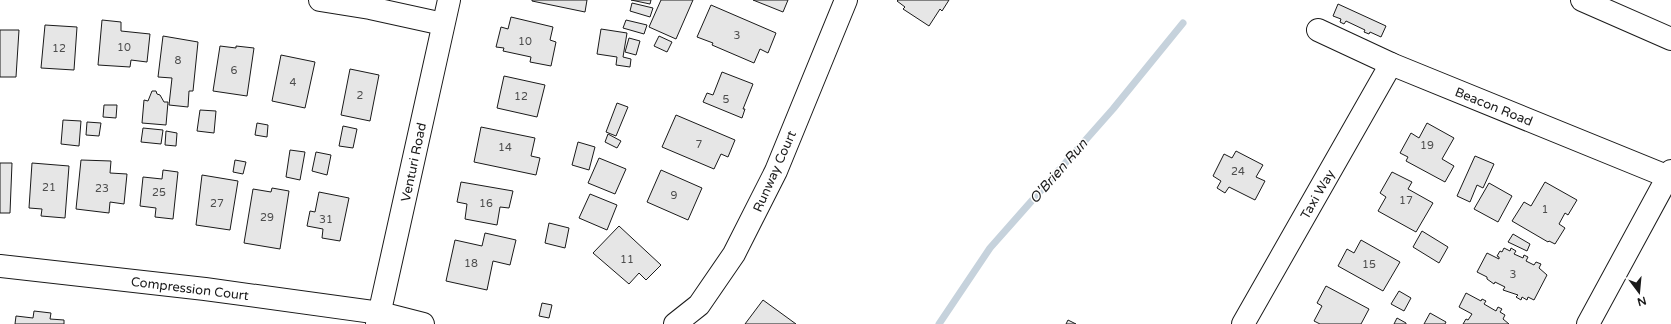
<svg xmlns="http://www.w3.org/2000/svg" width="1671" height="324" font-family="'Varela Round',sans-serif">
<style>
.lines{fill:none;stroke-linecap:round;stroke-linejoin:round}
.stream{stroke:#c6d2dc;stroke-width:7}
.building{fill:#e6e6e6;stroke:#1a1a1a}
.minor-casing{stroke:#1a1a1a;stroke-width:24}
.secondary-casing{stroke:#1a1a1a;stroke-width:24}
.minor{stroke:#fff;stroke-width:22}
.secondary{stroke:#fff;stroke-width:22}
.labels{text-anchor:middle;stroke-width:3;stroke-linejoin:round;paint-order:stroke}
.number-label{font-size:11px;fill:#4d4d4d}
.street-label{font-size:13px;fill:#1a1a1a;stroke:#fff}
.water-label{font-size:14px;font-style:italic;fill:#1a1a1a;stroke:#fff}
</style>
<rect width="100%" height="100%" fill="#fff"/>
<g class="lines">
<!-- stream -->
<path class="stream" d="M939 324 990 248 1113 109 1183 23"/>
</g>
<!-- building -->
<g class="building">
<path d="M532 0H587L585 12 532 1Z"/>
<path d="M631 0H651L650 4Z"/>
<path d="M661 0H693L676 39 649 27Z"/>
<path d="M753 0H788L783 12Z"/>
<path d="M898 0H949L942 11 940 9 929 26 903 9 905 7 897 1Z"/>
<path d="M632 3 653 8 650 17 630 11Z"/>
<path d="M1338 4 1386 26 1381 37 1370 32 1369 34 1364 32 1365 30 1346 21 1344 24 1340 22 1341 19 1333 16Z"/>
<path d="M711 5 776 33 768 53 760 49 754 63 712 45 713 43 697 37Z"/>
<path d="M511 17 553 27 550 40 556 42 551 66 530 62 531 57 503 51 504 48 496 47 501 27 508 29Z"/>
<path d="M102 20 121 22V31L150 34 147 62 131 60 130 67 98 65Z"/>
<path d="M626 20 647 25 644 34 623 28Z"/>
<path d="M45 25 77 27 74 70 41 68Z"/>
<path d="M601 29 627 33 623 57 631 59 630 67 616 65 617 57 597 54Z"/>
<path d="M0 30H19L16 77H0Z"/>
<path d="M163 36 198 42 193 91H189L188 107 169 105 172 78 158 77Z"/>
<path d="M659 36 672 42 667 52 654 46Z"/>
<path d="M629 38 640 41 636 55 625 52Z"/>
<path d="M220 46 236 48V46L254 48 247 96 213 91Z"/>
<path d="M281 55 315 62 305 108 272 101Z"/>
<path d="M350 69 379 75 370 121 341 115Z"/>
<path d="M722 72 753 84 743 109H745L742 118 703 102 707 93 713 95Z"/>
<path d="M504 76 545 85 537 117 497 108Z"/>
<path d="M152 91H156L157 94 160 95 164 102H168L166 125 142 123 144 100 148 101Z"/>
<path d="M617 103 628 107 616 136 606 132Z"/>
<path d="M104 105H117L116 118 103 117Z"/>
<path d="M200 110 216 111 214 133 197 131Z"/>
<path d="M676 115 735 140 728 157 721 154 714 169 662 147Z"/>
<path d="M63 120 81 121 79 146 61 144Z"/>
<path d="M87 122 101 123 99 136 86 135Z"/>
<path d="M257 123 268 125 267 137 255 135Z"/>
<path d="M1427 123 1454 138 1442 159 1454 166 1445 182 1406 161 1408 157 1400 153 1411 133 1419 138Z"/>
<path d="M343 126 357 129 353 148 339 146Z"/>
<path d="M481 127 535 138 531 156 540 158 536 175 474 162Z"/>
<path d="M143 128 163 130 161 144 141 142Z"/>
<path d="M166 131 177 133 176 146 165 145Z"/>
<path d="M608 134 621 141 617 148 605 142Z"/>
<path d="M578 142 595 147 589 170 572 165Z"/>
<path d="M290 150 305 152 300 180 286 177Z"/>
<path d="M1236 151 1263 165 1256 177 1265 181 1255 200 1229 187 1225 193 1217 188 1221 181 1213 176 1224 154 1232 158Z"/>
<path d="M316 152 331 155 327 175 312 171Z"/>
<path d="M1475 156 1494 164 1483 188 1477 185 1470 202 1457 196Z"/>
<path d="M599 158 626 169 615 194 588 183Z"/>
<path d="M81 160 111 161 110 173 127 174 124 204 110 202 109 213 76 209Z"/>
<path d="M235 160 246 162 243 174 233 172Z"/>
<path d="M0 163H12L10 213H0Z"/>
<path d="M32 163 69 166 65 218 41 216 42 209 29 208Z"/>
<path d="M163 170 178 172 173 219 155 217 156 208 140 206 143 177 162 179Z"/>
<path d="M661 170 702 188 688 220 647 202Z"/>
<path d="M1392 172 1412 182 1408 189 1433 203 1416 232 1378 211 1386 197 1380 193Z"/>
<path d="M202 175 238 181 230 230 196 225Z"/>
<path d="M461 182 513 191 509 208 500 207 497 225 465 219 467 204 457 202Z"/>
<path d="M1545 182 1577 200 1568 215 1565 213 1559 224 1565 228 1555 244 1549 241 1548 242 1512 221 1524 202 1531 206Z"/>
<path d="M1489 183 1512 196 1498 222 1474 209Z"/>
<path d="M272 188 289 191 280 249 244 243 253 189 271 192Z"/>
<path d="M319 192 349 198 340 241 322 238 323 229 307 226 310 211 315 212Z"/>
<path d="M590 194 617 205 607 230 579 218Z"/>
<path d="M549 223 569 228 565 248 545 243Z"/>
<path d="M619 226 661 265 646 280 639 273 629 284 593 253Z"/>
<path d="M1422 231 1448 247 1439 263 1413 247Z"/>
<path d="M485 233 516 240 510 265 493 261 487 290 446 281 455 240 482 246Z"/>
<path d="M1513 234 1530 244 1527 251 1508 242Z"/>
<path d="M1361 240 1400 262 1383 291 1338 266 1347 249 1354 253Z"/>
<path d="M1504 248 1510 251 1511 248 1516 251 1514 254 1523 258 1524 255 1528 257 1526 261 1534 265 1536 262 1541 264 1539 268 1547 275 1534 300 1528 297 1527 300 1522 297 1521 300 1516 297 1518 295 1503 290 1505 287 1495 282 1494 284 1487 279V277L1477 272 1487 253 1499 259V257L1497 256 1500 251 1502 252Z"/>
<path d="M1326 286 1369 309 1361 324H1320L1314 321 1322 306 1317 303Z"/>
<path d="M1399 291 1411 298 1404 311 1391 304Z"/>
<path d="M1466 293 1481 301 1482 299 1486 301 1484 304 1496 311 1498 307 1502 309 1500 312 1505 315 1503 319 1509 324H1463L1466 319 1468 320 1472 314 1459 307Z"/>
<path d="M763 300 796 324H745Z"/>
<path d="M542 303 552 305 549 318 539 316Z"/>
<path d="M34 311 51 313 50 319 64 320V324H15L16 316 33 318Z"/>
<path d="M1430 313 1446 322 1445 324H1424Z"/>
<path d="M1397 318 1406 323V324H1394Z"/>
<path d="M1068 320 1076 324H1066Z"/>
</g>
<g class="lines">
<defs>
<g id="minor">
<path d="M320 0 370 8 443 24"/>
<path d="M1318 30 1391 64 1671 178"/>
<path d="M0 266 205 289 380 313 423 324"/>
<path d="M377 324 449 0"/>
<path d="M675 324 699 305 734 254 776 171 846 0"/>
<path d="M1243 324 1391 64"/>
<path d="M1588 324 1671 171"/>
</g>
<path id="secondary" d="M1582 0 1671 39"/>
</defs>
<!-- minor casing -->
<use href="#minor" class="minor-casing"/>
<!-- secondary casing -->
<use href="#secondary" class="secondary-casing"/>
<!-- minor -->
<use href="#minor" class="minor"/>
<!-- secondary -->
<use href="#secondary" class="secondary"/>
</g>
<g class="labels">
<!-- number labels -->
<g class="number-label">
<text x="737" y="39">3</text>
<text x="525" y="45">10</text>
<text x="124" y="51">10</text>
<text x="59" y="52">12</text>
<text x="178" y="64">8</text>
<text x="234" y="74">6</text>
<text x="293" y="86">4</text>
<text x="360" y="99">2</text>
<text x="521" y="100">12</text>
<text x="726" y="103">5</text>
<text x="699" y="148">7</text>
<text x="1427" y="149">19</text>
<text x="505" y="151">14</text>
<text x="1238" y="175">24</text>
<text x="49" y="191">21</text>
<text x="102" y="192">23</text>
<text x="159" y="196">25</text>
<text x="674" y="199">9</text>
<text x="1406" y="204">17</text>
<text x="217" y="207">27</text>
<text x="486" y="207">16</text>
<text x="1545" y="213">1</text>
<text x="267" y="221">29</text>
<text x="326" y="223">31</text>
<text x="627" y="263">11</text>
<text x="471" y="267">18</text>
<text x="1369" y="268">15</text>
<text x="1513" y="278">3</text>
</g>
<!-- street labels -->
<g class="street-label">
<text transform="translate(1494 106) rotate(22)" y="5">Beacon Road</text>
<text transform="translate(413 162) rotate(-78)" y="5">Venturi Road</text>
<text transform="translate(774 171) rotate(-66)" y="5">Runway Court</text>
<text transform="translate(1317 194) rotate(-60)" y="5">Taxi Way</text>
<text transform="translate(190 288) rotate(7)" y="5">Compression Court</text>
</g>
<!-- water labels -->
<g class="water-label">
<text transform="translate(1058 171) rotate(-49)" y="5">O'Brien Run</text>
</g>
</g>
<!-- north arrow -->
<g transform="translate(1639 292) rotate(164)" stroke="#ffffff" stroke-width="3" paint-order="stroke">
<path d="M0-3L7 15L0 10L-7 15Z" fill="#1a1a1a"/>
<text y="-6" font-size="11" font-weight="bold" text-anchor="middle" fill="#1a1a1a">N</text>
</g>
</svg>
